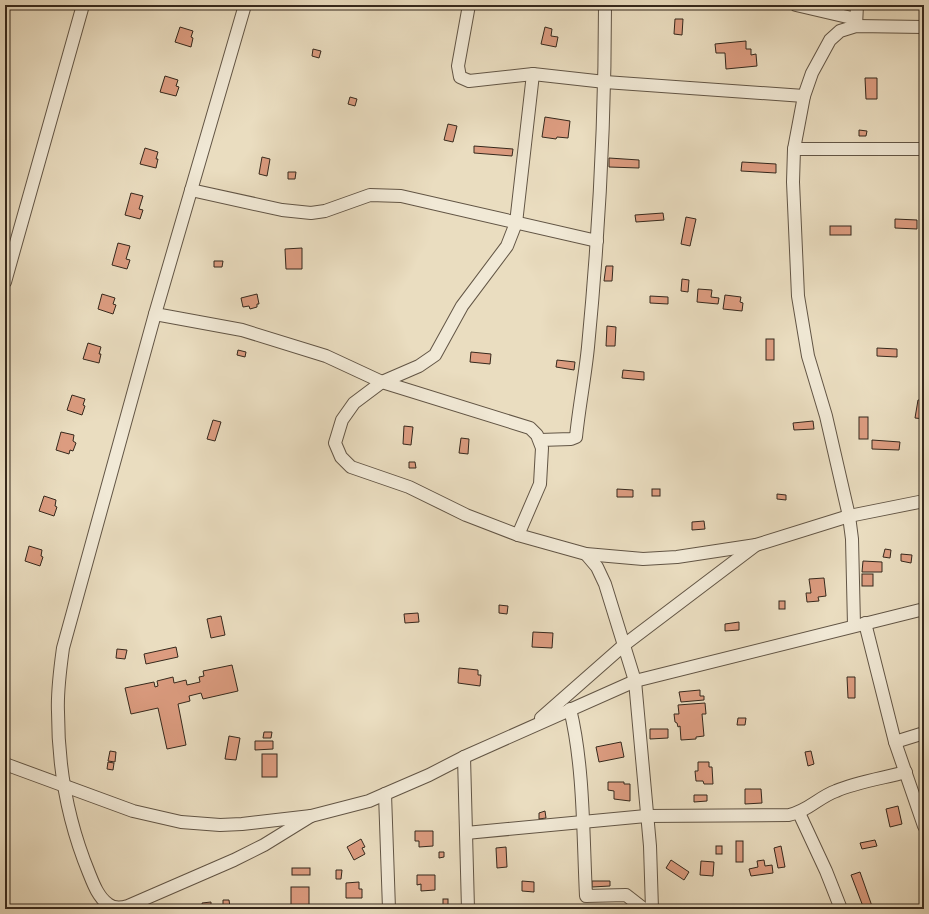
<svg xmlns="http://www.w3.org/2000/svg" width="929" height="914" font-family="'IM FELL DW Pica',serif">
<style>
.building{fill:#dc9c80;stroke:#35281c}
.lines{fill:none;stroke-linecap:round;stroke-linejoin:round}
.minor-casing{stroke:#625545;stroke-width:14}
.minor{stroke:#f1e9d6;stroke-width:12}
</style>
<rect width="100%" height="100%" fill="#eaddc0"/>
<filter id="stains"><feTurbulence type="fractalNoise" baseFrequency=".005" numOctaves="4"/><feColorMatrix values="0 0 0 0 .2 0 0 0 0 .09 0 0 0 0 .02 0 0 0 .5 -.17"/></filter>
<radialGradient id="worn" r=".72"><stop offset=".6" stop-color="#630" stop-opacity="0"/><stop offset="1" stop-color="#630" stop-opacity=".3"/></radialGradient>
<!-- building -->
<g class="building">
<path d="M675 19H683L682 35 674 34Z"/>
<path d="M180 27 193 31 191 37 193 38 191 47 175 42Z"/>
<path d="M545 27 552 29 551 36 558 37 556 47 541 44Z"/>
<path d="M746 41V49H751V55L756 54 757 66 726 69 725 53H716L715 44Z"/>
<path d="M313 49 321 51 319 58 312 56Z"/>
<path d="M165 76 178 80 176 86 179 87 176 96 160 92Z"/>
<path d="M865 78H877V99H866Z"/>
<path d="M350 97 357 99 355 106 348 104Z"/>
<path d="M545 117 570 121 568 138 557 137 556 139 542 137Z"/>
<path d="M448 124 457 126 453 142 444 140Z"/>
<path d="M859 130 867 131 866 136H859Z"/>
<path d="M474 146 513 149 512 156 474 153Z"/>
<path d="M145 148 158 152 156 159H158L156 168 140 164Z"/>
<path d="M262 157 270 159 267 176 259 174Z"/>
<path d="M609 158 639 160V168L609 167Z"/>
<path d="M742 162 776 164V173L741 171Z"/>
<path d="M288 172H296L295 179H288Z"/>
<path d="M131 193 143 196 139 209 143 210 140 219 125 215Z"/>
<path d="M663 213 664 220 636 222 635 215Z"/>
<path d="M686 217 696 219 690 246 681 244Z"/>
<path d="M895 219 917 220V229L895 228Z"/>
<rect x="830" y="226" width="21" height="9"/>
<path d="M118 243 130 246 126 259 130 260 127 269 112 265Z"/>
<path d="M302 248V269H286L285 249Z"/>
<path d="M214 261H223L222 267H214Z"/>
<path d="M606 266H613L612 281H604Z"/>
<path d="M682 279 689 280 688 292 681 291Z"/>
<path d="M698 289 712 290 711 297 719 298 718 304 697 302Z"/>
<path d="M102 294 115 298 113 304 116 305 113 314 98 309Z"/>
<path d="M257 294 259 304H257V307L250 309 249 306 243 307 241 298Z"/>
<path d="M725 295 741 297 740 302 743 303 742 311 723 309Z"/>
<path d="M650 296 668 297V304L650 303Z"/>
<path d="M607 326 616 327 615 346H606Z"/>
<rect x="766" y="339" width="8" height="21"/>
<path d="M88 343 101 347 99 354H101L99 363 83 359Z"/>
<path d="M877 348 897 349V357L877 356Z"/>
<path d="M238 350 246 352 245 357 237 355Z"/>
<path d="M471 352 491 354 490 364 470 362Z"/>
<path d="M557 360 575 362 574 370 556 367Z"/>
<path d="M623 370 644 372V380L622 378Z"/>
<path d="M72 395 85 399 83 405 85 406 82 415 67 410Z"/>
<path d="M918 400H924V419L915 418Z"/>
<rect x="859" y="417" width="9" height="22"/>
<path d="M213 420 221 422 215 441 207 439Z"/>
<path d="M813 421 814 429 794 430 793 423Z"/>
<path d="M404 426 413 427 411 445 403 444Z"/>
<path d="M61 432 74 435 73 441 76 443 73 451 70 450 69 454 56 450Z"/>
<path d="M461 438 469 439 468 454 459 453Z"/>
<path d="M872 440 900 442 899 450 872 449Z"/>
<path d="M409 462H415L416 468H409Z"/>
<path d="M617 489 633 490V497H617Z"/>
<rect x="652" y="489" width="8" height="7"/>
<path d="M777 494 786 495V500L777 499Z"/>
<path d="M44 496 56 500 55 506 57 507 54 516 39 511Z"/>
<path d="M704 521 705 529 692 530V522Z"/>
<rect x="922" y="543" width="2" height="18"/>
<path d="M29 546 42 550 41 556 43 557 40 566 25 561Z"/>
<path d="M885 549 891 550 890 558 883 557Z"/>
<path d="M901 554 912 555 911 563 901 561Z"/>
<path d="M863 561 882 562V572H862Z"/>
<rect x="862" y="574" width="11" height="12"/>
<path d="M824 578 826 596 818 597 819 601 807 602 806 593H811L809 579Z"/>
<rect x="779" y="601" width="6" height="8"/>
<path d="M499 605 508 606 507 614 499 613Z"/>
<path d="M418 613 419 622 405 623 404 614Z"/>
<path d="M221 616 225 635 211 638 207 619Z"/>
<path d="M739 622V630L725 631V624Z"/>
<path d="M533 632 553 633 552 648 532 647Z"/>
<path d="M176 647 178 657 146 664 144 654Z"/>
<path d="M117 649 127 650 125 659 116 658Z"/>
<path d="M232 665 238 691 203 699 201 693 189 696 190 701 178 704 186 745 167 749 158 708 131 714 125 688 154 682 155 687 158 686 157 681 173 677 174 683 186 680 187 685 200 682 199 677 204 676 203 671Z"/>
<path d="M459 668 478 670V675H481L480 686 458 683Z"/>
<path d="M847 677H855V698H848Z"/>
<path d="M700 690V696H704V700L681 702 679 692Z"/>
<path d="M705 703 706 714H702L704 736 696 737V739L681 740 680 726 678 727 677 723 675 722 674 714H679L678 705Z"/>
<path d="M738 718H746L745 725H737Z"/>
<path d="M650 729H668V738L650 739Z"/>
<path d="M264 732H272L271 738H263Z"/>
<path d="M229 736 240 738 236 760 225 759Z"/>
<path d="M255 741H273V749L255 750Z"/>
<path d="M621 742 624 757 599 762 596 747Z"/>
<path d="M110 751 116 752 115 762 108 761Z"/>
<path d="M811 751 814 764 808 766 805 752Z"/>
<rect x="262" y="754" width="15" height="23"/>
<path d="M108 762 114 763 113 770 107 769Z"/>
<path d="M698 762H709V767H712L713 784H704L703 781H696L695 771H698Z"/>
<path d="M608 782H624V784H630V801L614 799V791L608 790Z"/>
<path d="M745 789H761L762 803 745 804Z"/>
<path d="M694 795H707V801L694 802Z"/>
<path d="M898 806 902 824 890 827 886 809Z"/>
<path d="M545 811 546 818 539 819V813Z"/>
<path d="M415 831H433V846L419 847V841H415Z"/>
<path d="M361 839 365 847 362 848 365 854 354 860 347 847Z"/>
<path d="M875 840 877 846 862 849 860 843Z"/>
<rect x="736" y="841" width="7" height="21"/>
<rect x="716" y="846" width="6" height="8"/>
<path d="M781 846 785 867 778 868 774 848Z"/>
<path d="M506 847 507 867 497 868 496 848Z"/>
<path d="M439 852H444V857L439 858Z"/>
<path d="M671 860 689 872 684 880 666 868Z"/>
<path d="M764 860 765 866 772 865 773 873 751 876 749 869 758 867 757 861Z"/>
<path d="M701 861 714 862 713 876 700 875Z"/>
<rect x="292" y="868" width="18" height="7"/>
<path d="M336 870H342L341 879H336Z"/>
<path d="M860 872 873 909H864L851 875Z"/>
<path d="M417 875H435V890L421 891V884L417 885Z"/>
<path d="M522 881 534 882V892L522 891Z"/>
<path d="M592 881H610V886L592 887Z"/>
<path d="M359 882V889H362V898H346V883Z"/>
<rect x="291" y="887" width="18" height="22"/>
<rect x="443" y="899" width="5" height="6"/>
<path d="M223 900H229L230 907H223Z"/>
<path d="M211 902V909H203L202 903Z"/>
</g>
<g class="lines">
<defs>
<g id="minor">
<path d="M245 5 155 314 63 648C60 670 57 691 58 712 58 768 68 822 89 873 93 883 98 897 108 904 114 909 121 908 128 906L234 860 264 845 311 816"/>
<path d="M469 5 458 66 460 77 469 81 533 74 605 82 804 96"/>
<path d="M796 5 856 19"/>
<path d="M856 26 857 5"/>
<path d="M533 74 516 223 507 246 462 306 435 355 419 366 382 382 354 403 342 420 335 443 341 457 351 467 409 487 466 515 518 535 586 554 643 559 677 557 756 545"/>
<path d="M794 149H924"/>
<path d="M191 190 282 210 311 213 325 211 370 195 401 196 597 241"/>
<path d="M5 282 83 5"/>
<path d="M155 314 242 330 326 356 382 382 530 428 537 435 542 448 540 484 518 535"/>
<path d="M540 440 571 439 576 437C579 407 585 377 588 347 599 233 605 119 605 5"/>
<path d="M586 554 597 567 605 584 635 681 650 846 652 909"/>
<path d="M865 623 895 742 924 826"/>
<path d="M854 625 852 539 849 516 826 416 808 356 798 296 793 182 794 149 804 96 812 73 830 40 840 31 856 26 924 27"/>
<path d="M570 709C584 766 583 836 586 896L626 895 644 909"/>
<path d="M541 718 624 645 756 545 849 516 924 501"/>
<path d="M895 742 924 733"/>
<path d="M464 757 468 909"/>
<path d="M5 764 133 811 181 822 220 825 242 824 311 816 369 801 385 794 429 775 464 757 635 681 924 609"/>
<path d="M385 794 389 909"/>
<path d="M799 813 826 871 841 909"/>
<path d="M466 833 646 816 789 815C808 811 819 797 836 791 856 782 884 778 906 772"/>
</g>
</defs>
<!-- minor casing -->
<use href="#minor" class="minor-casing"/>
<!-- minor -->
<use href="#minor" class="minor"/>
</g>
<!-- margin -->
<rect width="929" height="914" fill="none" stroke="#eaddc0" stroke-width="20"/>
<rect x="6" y="6" width="917" height="902" fill="none" stroke="#35281c" stroke-width="2"/>
<rect x="10" y="10" width="909" height="894" fill="none" stroke="#35281c"/>
<rect width="100%" height="100%" filter="url(#stains)"/>
<rect width="100%" height="100%" fill="url(#worn)"/>
</svg>
